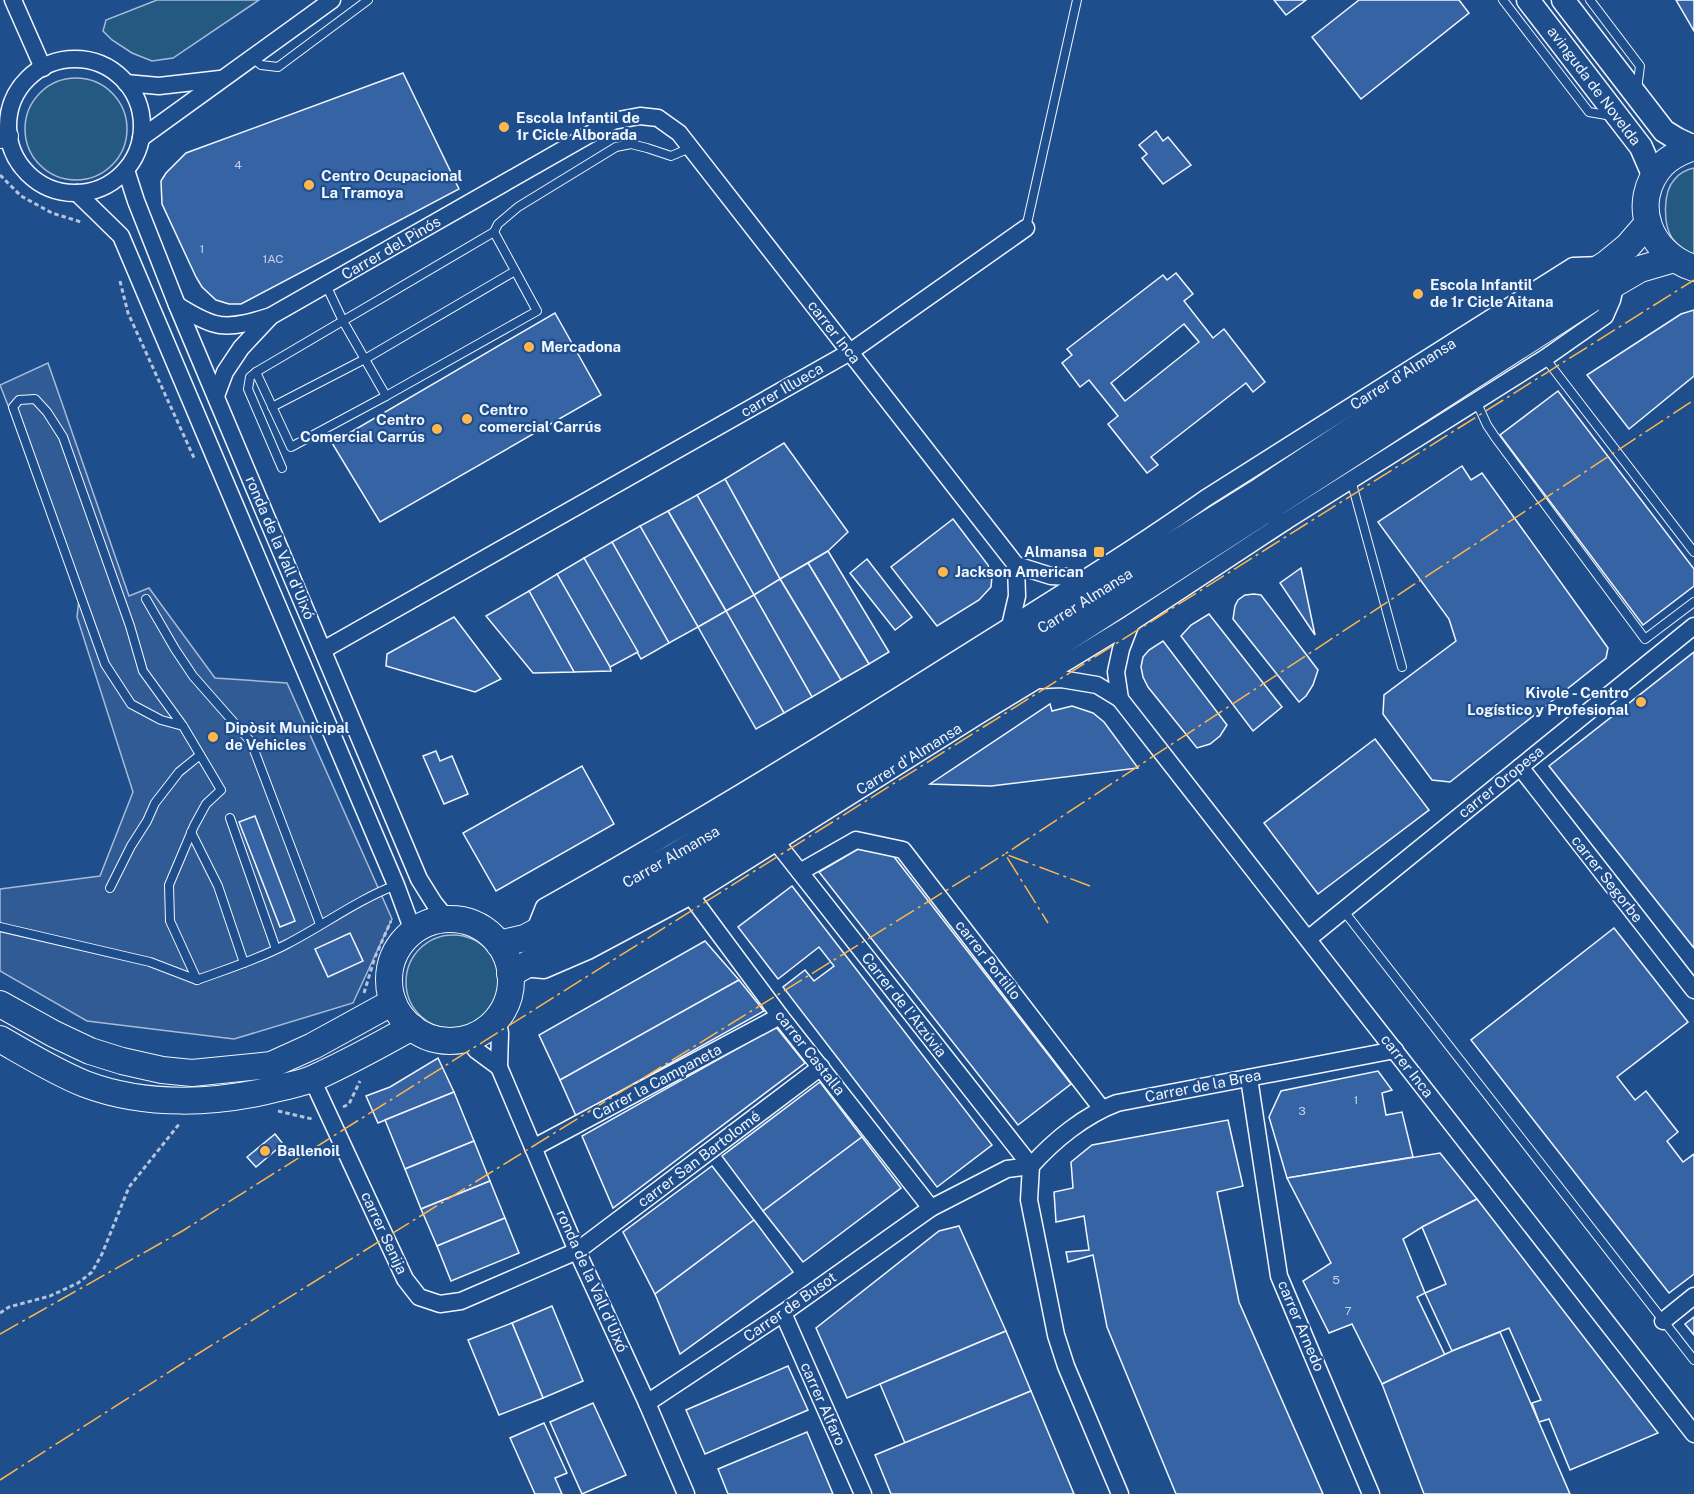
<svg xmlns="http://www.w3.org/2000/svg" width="1694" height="1494" font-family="'Public Sans',sans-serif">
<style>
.green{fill:#245a82;stroke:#a8bbd7;stroke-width:1.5}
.parking{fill:#305b95;stroke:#a8bbd7;stroke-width:1.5}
.building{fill:#3563a3;stroke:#f2f6ff;stroke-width:1.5;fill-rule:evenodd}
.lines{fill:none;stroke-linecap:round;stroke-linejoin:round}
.service-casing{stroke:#f2f6ff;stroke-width:10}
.minor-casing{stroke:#f2f6ff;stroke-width:19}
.tertiary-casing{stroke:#f2f6ff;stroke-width:22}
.secondary-casing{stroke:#f2f6ff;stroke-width:25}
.primary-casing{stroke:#f2f6ff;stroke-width:28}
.path{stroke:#b3c4dc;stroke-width:3;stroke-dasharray:4.5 3;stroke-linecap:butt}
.service{stroke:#1f4e8c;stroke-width:8}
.minor{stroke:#1f4e8c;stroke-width:16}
.tertiary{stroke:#1f4e8c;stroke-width:20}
.secondary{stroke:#1f4e8c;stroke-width:22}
.primary{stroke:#1f4e8c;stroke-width:26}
.power{stroke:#ffb74d;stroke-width:1.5;stroke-dasharray:21 4.5 3 4.5;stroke-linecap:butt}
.poi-dot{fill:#ffb74d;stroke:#1f4e8c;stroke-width:2}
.labels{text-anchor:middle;stroke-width:4.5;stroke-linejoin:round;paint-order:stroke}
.number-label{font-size:12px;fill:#c3d1e8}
.street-label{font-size:15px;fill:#f2f6ff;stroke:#1f4e8c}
.poi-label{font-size:15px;font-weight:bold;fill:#f2f6ff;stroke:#1f4e8c;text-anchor:start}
</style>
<rect width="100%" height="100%" fill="#1f4e8c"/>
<!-- green -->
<g class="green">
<path d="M157 0H259L173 58 152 61 132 53 112 40 103 31 106 20Z"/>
<circle cx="76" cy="129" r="51"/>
<path d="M1694 168V256C1686 251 1678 246 1672 238 1663 224 1663 192 1674 180 1678 174 1687 169 1694 168Z"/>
<circle cx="453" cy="982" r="47"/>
</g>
<!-- parking -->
<path class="parking" d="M48 363 129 596 149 588 215 678 287 683 392 919 353 1003 234 1039 87 1021 0 971V889L100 876 133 792 77 617 80 590 0 385Z"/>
<!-- building -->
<g class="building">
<path d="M1274 0H1306L1286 15Z"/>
<path d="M1359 0H1459L1469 13 1361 99 1312 37Z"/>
<path d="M1676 0H1694V31Z"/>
<path d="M403 73 459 189 241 304H229L216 300 202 287 196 277 162 204 161 181 166 173 186 153Z"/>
<path d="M1156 131 1163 141 1168 137 1191 165 1163 184 1142 158 1147 154 1139 145Z"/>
<path d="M1176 273 1193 294 1184 301 1213 338 1224 329 1265 382 1253 392 1246 383 1151 457 1158 465 1147 473 1108 424 1118 416 1089 380 1080 387 1062 363 1072 355 1067 349 1163 275 1167 280ZM1184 324 1199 342 1125 401 1111 383Z"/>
<path d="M1694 310V376L1629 429 1587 375 1681 314Z"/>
<path d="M555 313 601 395 380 522 332 443Z"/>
<path d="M1558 391 1694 569V586L1643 625 1500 435Z"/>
<path d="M784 443 848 532 828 551 780 579 725 479Z"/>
<path d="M1462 466 1471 480 1482 473 1608 648 1606 658 1450 782 1432 780 1383 714 1384 695 1456 641 1449 619 1378 522Z"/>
<path d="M725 479 780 579 754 595 697 495Z"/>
<path d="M697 495 754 595 726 611 668 511Z"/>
<path d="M668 511 726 611 698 627 640 526Z"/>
<path d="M953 519 988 565 992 576 991 587 979 600 937 626 891 567Z"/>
<path d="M640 526 698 627 669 643 612 542Z"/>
<path d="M612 542 669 643 641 659 584 558Z"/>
<path d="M828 551 889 652 869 664 808 563Z"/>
<path d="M584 558 638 652 610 667 557 574Z"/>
<path d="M867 559 912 617 895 630 850 573Z"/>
<path d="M808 563 869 664 841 680 780 579Z"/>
<path d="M1301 568 1315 635 1280 583Z"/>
<path d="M557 574 610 667 611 671 574 672 529 591Z"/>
<path d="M780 579 841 680 812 697 754 595Z"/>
<path d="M529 591 574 672 533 673 486 616Z"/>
<path d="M1254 594 1261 595 1318 670 1313 685 1306 696 1299 702 1233 619 1235 606 1238 600 1245 595Z"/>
<path d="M754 595 812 697 784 713 726 611Z"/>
<path d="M726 611 784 713 756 729 698 627Z"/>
<path d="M1209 614 1282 707 1253 731 1181 636 1191 625Z"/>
<path d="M454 617 501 679 475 692 386 666 387 654Z"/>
<path d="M1163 641 1227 725 1220 736 1210 744 1197 748 1148 687 1143 677 1141 667 1143 657 1149 650Z"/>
<path d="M1694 652V948L1549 766Z"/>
<path d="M1050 704 1052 711 1072 706 1093 713 1104 722 1138 768 991 786 930 784Z"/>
<path d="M1375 739 1429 810 1318 894 1264 823Z"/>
<path d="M436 751 440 761 452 756 468 794 444 804 423 756Z"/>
<path d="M582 766 614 824 496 891 463 833Z"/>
<path d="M255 816 295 921 280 927 239 822Z"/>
<path d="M858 849 891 853 1071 1084 1018 1125 819 872Z"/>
<path d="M792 886 992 1145 937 1187 783 987 805 970 814 981 834 966 819 947 778 979 738 927Z"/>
<path d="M1614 928 1688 1022 1617 1077 1635 1100 1646 1091 1678 1132 1667 1141 1683 1162 1694 1154V1274L1669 1293 1471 1040Z"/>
<path d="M350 933 363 961 328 977 315 949Z"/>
<path d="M705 941 739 980 560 1080 539 1035Z"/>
<path d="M739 980 764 1011 576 1116 560 1080Z"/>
<path d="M776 1027 805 1063 613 1208 582 1136Z"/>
<path d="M438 1058 454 1092 378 1123 366 1096 390 1087Z"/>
<path d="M1378 1071 1392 1090 1382 1093 1386 1115 1402 1112 1413 1157 1287 1178 1269 1117 1281 1091Z"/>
<path d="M820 1082 862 1137 763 1211 722 1156Z"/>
<path d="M454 1092 474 1141 405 1169 385 1120Z"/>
<path d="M1228 1120 1243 1186 1217 1192 1239 1302 1323 1494H1176L1107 1327 1093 1255 1068 1262 1066 1252 1089 1250 1084 1216 1056 1222 1054 1192 1073 1188 1071 1162 1092 1145Z"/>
<path d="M275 1134 283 1144 256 1167 247 1157Z"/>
<path d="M862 1137 901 1188 803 1262 763 1211Z"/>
<path d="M474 1141 490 1181 421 1209 405 1169Z"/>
<path d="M1440 1153 1477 1199 1422 1227 1403 1239 1425 1293 1417 1297 1445 1355 1382 1384 1352 1324 1329 1333 1303 1281 1331 1263 1287 1178Z"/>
<path d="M712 1166 754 1220 655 1294 623 1232Z"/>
<path d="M490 1181 505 1218 437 1246 421 1209Z"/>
<path d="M1477 1199 1658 1433 1570 1470 1549 1419 1539 1422 1532 1403 1541 1400 1509 1328 1452 1351 1425 1293 1446 1284 1422 1227Z"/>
<path d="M505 1218 519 1253 451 1281 437 1246Z"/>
<path d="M754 1220 793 1272 680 1354 655 1294Z"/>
<path d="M959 1226 1006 1331 847 1398 816 1328 939 1231Z"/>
<path d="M552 1306 583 1381 543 1398 512 1323Z"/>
<path d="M1694 1317V1335L1685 1324Z"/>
<path d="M512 1323 543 1398 499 1415 468 1340Z"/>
<path d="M1006 1331 1031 1391 905 1443 880 1384Z"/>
<path d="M1500 1332 1570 1494H1424L1382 1384 1452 1351Z"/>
<path d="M788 1366 808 1410 705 1454 686 1410Z"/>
<path d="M1031 1391 1074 1494H891L875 1455Z"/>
<path d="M593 1403 626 1475 582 1494 550 1422Z"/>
<path d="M544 1423 567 1473 555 1478 562 1494H535L510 1438Z"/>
<path d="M807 1432 833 1494H728L718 1469Z"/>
</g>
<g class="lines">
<defs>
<g id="service">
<path d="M1503 0 1589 112 1612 116"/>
<path d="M1590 0 1640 66 1637 90"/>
<path d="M253 58 261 65 278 67 368 0"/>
<path d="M1026 228 1077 0"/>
<path d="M494 232 498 224 518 207 616 147 631 144 647 148 671 156 690 148"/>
<path d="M1545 358 1694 552"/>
<path d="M256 372 291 447 386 396"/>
<path d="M1476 401 1487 425 1495 437 1645 639 1694 602"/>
<path d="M272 407 365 359 515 271"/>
<path d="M282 468 248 389 250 377 256 372 494 232 537 311 386 396 343 321 326 285"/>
<path d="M1351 480 1402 667"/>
<path d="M146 599 175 649 193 676 251 742 320 924"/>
<path d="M183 726 161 720 131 704 105 664 13 407 19 400 35 399 47 412 63 437 130 626 143 671 183 726 221 790 206 804 194 826 169 885 170 921 197 980C227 969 259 959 287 944 324 925 357 900 396 885"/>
<path d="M230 818 276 949"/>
<path d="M191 832 218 886 244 963"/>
<path d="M110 888 131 846 147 821 155 803 179 772 200 755"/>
<path d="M1343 910 1694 1360"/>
<path d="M0 927 150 962 197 980"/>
</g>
<g id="minor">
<path d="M13 0 43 68"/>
<circle cx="75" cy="126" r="67"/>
<path d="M126 83 159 86 220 79"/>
<path d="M141 138 332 0"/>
<path d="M126 170 136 201 177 305 419 879 434 903 447 919"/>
<path d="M77 193 121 236 396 885 413 931"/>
<path d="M177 305C188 312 206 323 220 325 237 327 255 321 271 316L613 121 640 116 658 118 679 133 1016 565"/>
<path d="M216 396 225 372 241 348 270 317"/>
<path d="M1276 522 1286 521 1545 358 1605 316 1612 300 1616 283"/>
<path d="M1010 626 1017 596 1016 565 1051 576 1086 578"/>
<path d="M323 650 850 352 1026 228"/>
<path d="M1041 680 1061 679 1097 685 1120 699 1116 672 1121 649 1131 623"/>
<path d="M1120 699 1694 1434"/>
<path d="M1520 767 1694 990"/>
<path d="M777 843 1031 1166"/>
<path d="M800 872 856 840 903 850 1102 1109"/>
<path d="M691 896 780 1016 931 1208"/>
<path d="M534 932 544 907C684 829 821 745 957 659 1041 606 1125 555 1206 498L1573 266 1602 265"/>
<path d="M1308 939 1694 626"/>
<path d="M522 968 544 970 588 951 691 896 978 716 1131 623 1286 521"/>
<path d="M497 1017 500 1033 499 1067 577 1251 647 1403 686 1494"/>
<path d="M468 1038 476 1050 499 1067"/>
<path d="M1249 1078 1279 1276 1371 1494"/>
<path d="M312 1079 405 1279 419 1297 440 1304 461 1301 577 1251 821 1067"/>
<path d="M533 1148 780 1016"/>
<path d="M783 1313 863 1494"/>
<path d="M1663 1321 1694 1296"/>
<path d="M647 1403 783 1313 931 1208 1007 1169 1031 1166"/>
<path d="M1120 1494 1066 1366 1056 1335 1029 1200 1031 1166C1054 1140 1085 1115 1117 1103L1395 1050"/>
</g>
<path id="tertiary" d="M0 138 8 136"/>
<g id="secondary">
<path d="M1528 0 1641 147 1654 177"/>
<path d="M1563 0 1664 131 1677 139 1694 147"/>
</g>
<g id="primary">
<path d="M1694 147C1682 151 1671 156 1662 165 1629 202 1649 254 1694 268"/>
<circle cx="450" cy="980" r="61"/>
<path d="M499 944 525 938 674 857 1259 492 1517 321 1606 264 1628 246 1648 223"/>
<path d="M510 974 686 876 896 748 1616 283 1640 269 1674 259"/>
<path d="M0 1004 54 1034 90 1051 122 1061 162 1070 192 1073 271 1065 313 1046 393 1002"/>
<path d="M0 1039C28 1055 55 1072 85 1084 146 1107 217 1104 279 1088 291 1085 303 1083 314 1078 347 1063 380 1045 412 1027"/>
</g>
</defs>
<!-- service casing -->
<use href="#service" class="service-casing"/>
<!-- minor casing -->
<use href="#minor" class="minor-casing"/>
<!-- tertiary casing -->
<use href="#tertiary" class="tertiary-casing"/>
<!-- secondary casing -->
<use href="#secondary" class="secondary-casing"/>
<!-- primary casing -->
<use href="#primary" class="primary-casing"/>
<!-- path -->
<g class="path">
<path d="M0 175 21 196 52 213 81 222"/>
<path d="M120 281 128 313 195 460"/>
<path d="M364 993 375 957 391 921"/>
<path d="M343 1107 349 1104 360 1081"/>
<path d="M278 1111 312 1119"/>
<path d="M0 1313 9 1307 50 1296 78 1283 92 1272 102 1254 129 1187 180 1123"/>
</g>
<!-- service -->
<use href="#service" class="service"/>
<!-- minor -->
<use href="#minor" class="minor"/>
<!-- tertiary -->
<use href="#tertiary" class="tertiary"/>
<!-- secondary -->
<use href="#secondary" class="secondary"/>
<!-- primary -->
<use href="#primary" class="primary"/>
<!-- power -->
<g class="power">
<path d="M1090 886 1005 854 1694 400"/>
<path d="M0 1334 184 1230 1694 280"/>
<path d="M0 1480 183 1363 1005 854 1048 923"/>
</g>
</g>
<!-- markers -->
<g class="poi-dot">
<circle cx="504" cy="127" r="6"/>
<circle cx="309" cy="185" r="6"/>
<circle cx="1418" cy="294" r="6"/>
<circle cx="529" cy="347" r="6"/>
<circle cx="467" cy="419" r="6"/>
<circle cx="437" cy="429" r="6"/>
<rect x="1093" y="546" width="12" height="12" rx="3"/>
<circle cx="943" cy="572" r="6"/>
<circle cx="1641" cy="702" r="6"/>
<circle cx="213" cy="737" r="6"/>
<circle cx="265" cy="1151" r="6"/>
</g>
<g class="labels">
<!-- number labels -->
<g class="number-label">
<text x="238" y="169">4</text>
<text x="202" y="253">1</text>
<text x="273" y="263">1AC</text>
<text x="1356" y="1104">1</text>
<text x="1302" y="1115">3</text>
<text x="1336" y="1284">5</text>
<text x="1348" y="1315">7</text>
</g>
<!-- street labels -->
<g class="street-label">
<text transform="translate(1594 86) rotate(53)" y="5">avinguda de Novelda</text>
<text transform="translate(391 248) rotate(-30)" y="5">Carrer del Pinós</text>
<text transform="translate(834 332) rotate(52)" y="5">carrer Inca</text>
<text transform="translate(1403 374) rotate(-32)" y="5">Carrer d'Almansa</text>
<text transform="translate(782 390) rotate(-30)" y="5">carrer Illueca</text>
<text transform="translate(280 548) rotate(67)" y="5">ronda de la Vall d'Uixó</text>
<text transform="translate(1085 601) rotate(-32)" y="5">Carrer Almansa</text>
<text transform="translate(909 759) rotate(-32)" y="5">Carrer d'Almansa</text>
<text transform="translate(1501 782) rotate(-39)" y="5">carrer Oropesa</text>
<text transform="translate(671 857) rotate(-30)" y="5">Carrer Almansa</text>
<text transform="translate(1607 879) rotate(52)" y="5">carrer Segorbe</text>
<text transform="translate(988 960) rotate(52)" y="5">carrer Portillo</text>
<text transform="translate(904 1005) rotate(52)" y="5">Carrer de l'Atzúvia</text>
<text transform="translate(810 1053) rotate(52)" y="5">carrer Castalla</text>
<text transform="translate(1407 1066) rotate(52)" y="5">carrer Inca</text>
<text transform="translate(657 1082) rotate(-28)" y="5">Carrer la Campaneta</text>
<text transform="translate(1203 1086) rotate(-11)" y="5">Carrer de la Brea</text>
<text transform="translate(699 1159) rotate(-37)" y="5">carrer San Bartolomé</text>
<text transform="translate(384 1233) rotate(65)" y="5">carrer Senija</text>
<text transform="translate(592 1281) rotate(66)" y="5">ronda de la Vall d'Uixó</text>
<text transform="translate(790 1307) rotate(-35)" y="5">Carrer de Busot</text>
<text transform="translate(1301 1326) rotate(67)" y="5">carrer Arnedo</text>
<text transform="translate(823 1404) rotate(66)" y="5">carrer Alfaro</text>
</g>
<!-- poi labels -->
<g class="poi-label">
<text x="516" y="123">Escola Infantil de<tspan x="516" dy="17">1r Cicle Alborada</tspan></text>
<text x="321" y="181">Centro Ocupacional<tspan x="321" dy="17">La Tramoya</tspan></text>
<text x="1430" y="290">Escola Infantil<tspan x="1430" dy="17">de 1r Cicle Aitana</tspan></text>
<text x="541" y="352">Mercadona</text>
<text x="479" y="415">Centro<tspan x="479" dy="17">comercial Carrús</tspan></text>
<text x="425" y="425" text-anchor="end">Centro<tspan x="425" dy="17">Comercial Carrús</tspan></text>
<text x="1087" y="557" text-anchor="end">Almansa</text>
<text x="955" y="577">Jackson American</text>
<text x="1629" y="698" text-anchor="end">Kivole - Centro<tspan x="1629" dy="17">Logístico y Profesional</tspan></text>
<text x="225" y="733">Dipòsit Municipal<tspan x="225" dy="17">de Vehicles</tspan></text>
<text x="277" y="1156">Ballenoil</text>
</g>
</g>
</svg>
